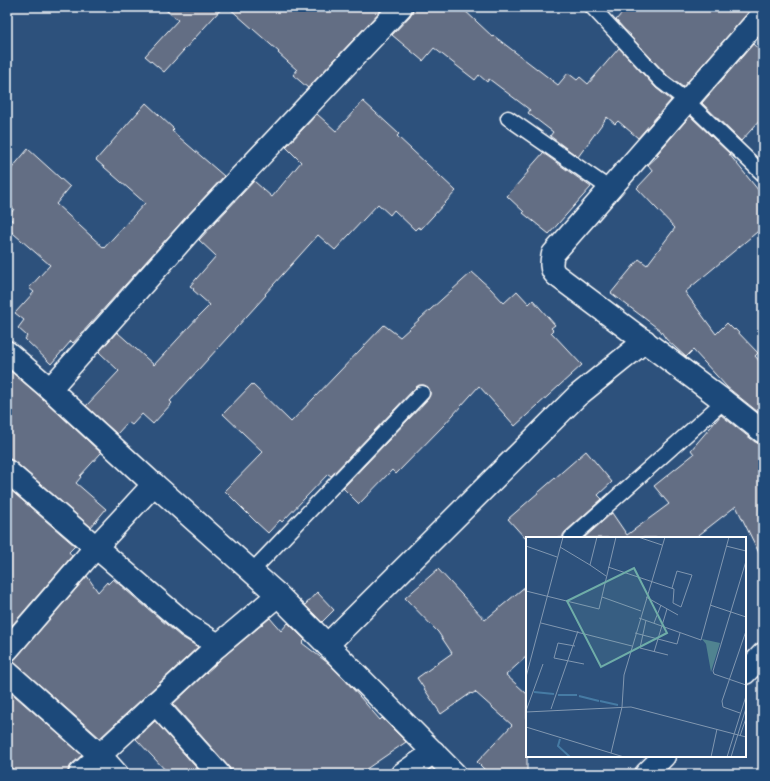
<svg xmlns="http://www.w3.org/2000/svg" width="770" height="781" font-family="'Playpen Sans',sans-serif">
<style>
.building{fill:#646e84;stroke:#fff}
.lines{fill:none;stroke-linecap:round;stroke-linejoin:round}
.service-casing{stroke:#fff;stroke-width:17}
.minor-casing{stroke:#fff;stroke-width:25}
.service{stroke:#1f4a7a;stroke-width:14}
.minor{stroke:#1f4a7a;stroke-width:22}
.inset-river{fill:none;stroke:#467ba4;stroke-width:2}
.inset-road{fill:none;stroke:#8197b0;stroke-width:1}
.view{fill:#6fada8;fill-opacity:0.15;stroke:#6fada8;stroke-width:2}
.inset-edge{fill:none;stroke:#fff;stroke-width:2}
</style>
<rect width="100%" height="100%" fill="#2d517c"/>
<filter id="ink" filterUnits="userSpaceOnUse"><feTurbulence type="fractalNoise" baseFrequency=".025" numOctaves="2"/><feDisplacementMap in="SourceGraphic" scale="8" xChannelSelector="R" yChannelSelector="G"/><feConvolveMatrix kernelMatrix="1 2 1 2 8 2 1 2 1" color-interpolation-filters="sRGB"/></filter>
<g filter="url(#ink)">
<!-- building -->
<g class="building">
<path d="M162 7H223L164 72 145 56 178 20Z"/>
<path d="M228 7H384L308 88 293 75 297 70 278 53 279 52Z"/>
<path d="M413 7H461L493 37 494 36 558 85 568 73 577 80 580 77 588 84 619 48 656 88 671 100 638 138 618 121 615 124 607 117 578 157 550 136 553 132 528 113 530 110 489 79 487 82 479 75 475 80 434 48 423 61 392 35 410 16 413 10Z"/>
<path d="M627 7H753L683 87 668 76 630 36 631 35 625 30 616 20Z"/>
<path d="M753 44 763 53V117L741 141 702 103Z"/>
<path d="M363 101 399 134 397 136 456 191 421 229 418 227 415 230 394 210 390 215 378 204 335 250 318 235 265 294 266 295 170 401 172 403 153 424 142 414 132 425 128 422 117 434 86 406 119 371 99 352 117 332 154 365 199 316 210 305 193 290 194 289 190 286 216 256 199 240 254 181 272 197 301 162 286 147 317 114 336 131Z"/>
<path d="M146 103 174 129 172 131 224 176 187 216 73 343 71 341 51 364 25 339 27 336 18 328 24 320 15 313 34 292 29 288 50 265 7 228V225L12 220 8 217 14 209 7 202V174L28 149 70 187 56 204 104 248 145 203 96 160Z"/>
<path d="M690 116 730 154H729L763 196V227L685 292 716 334 727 323 734 330 735 329 758 353 755 356 763 365V416L727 387 693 350 686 357 666 339 660 330 611 293 639 259 647 265 675 228 637 188 653 171 648 165 659 155 657 154Z"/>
<path d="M543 153 591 187 549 234 523 213 524 212 507 196 529 171 528 170Z"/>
<path d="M472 272 490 288 504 303 517 291 529 304 533 300 555 325 551 328 553 330 551 332 582 365 515 426 479 386 444 425 396 474 392 470 359 504 343 488 428 399 430 395V391L428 387 424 385H419L416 387 331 476 328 474 282 522 280 520 268 533 256 522 225 491 263 452 223 414 252 384 291 422 384 325 400 337Z"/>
<path d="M7 368 42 398 101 453 80 476 81 477 76 483 106 509 91 527 15 462 10 459H7Z"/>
<path d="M721 415 755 442 761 444H763V561L736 506 695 538H584L612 513 627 535 669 504 654 486 694 454 691 450Z"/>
<path d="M586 451 612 482 598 495 602 499 565 532 563 535V538H525L508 519Z"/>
<path d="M7 487 75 546 69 552 72 556 7 631Z"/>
<path d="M438 569 485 620 527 585V656L506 675 527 694V774H489L477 762 512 725 475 692 472 694 471 693 441 714 417 678 452 653 438 632 405 598Z"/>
<path d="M87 576 98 592 107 582 108 584 113 579 180 636 198 647 100 738 15 663 12 661 16 658Z"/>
<path d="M317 592 334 610 322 622 305 605Z"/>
<path d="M270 618 281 631 288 623 305 640 302 643 328 663 346 681 380 720 382 718 406 742 359 774H237L232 769 231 770 228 766 173 704 223 657Z"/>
<path d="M7 689 82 755 71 765 68 770V774H19L7 764Z"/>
<path d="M155 721 202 774H169L136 739Z"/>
</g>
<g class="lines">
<defs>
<g id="service">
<path d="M592 7 662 82 687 101 763 174"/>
<path d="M508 118 610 189"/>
<path d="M571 538 724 401"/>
<path d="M251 572 422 393"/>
</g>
<g id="minor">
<path d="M763 14 553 254C551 262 550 269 556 275L724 401 763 432"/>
<path d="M7 352 50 389 151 482 154 484 278 595 455 774"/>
<path d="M50 389 196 224 401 7"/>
<path d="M7 471 188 626 218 645"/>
<path d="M327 645 577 396 645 341"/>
<path d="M7 650 96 547 154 484"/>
<path d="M7 672 100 755 117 774"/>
<path d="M745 673 763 654"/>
<path d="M155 703 219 774"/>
<path d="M80 774 100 755 215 648 278 595"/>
<path d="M402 774 434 752"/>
<path d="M646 774 664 756"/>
</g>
</defs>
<!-- service casing -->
<use href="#service" class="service-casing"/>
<!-- minor casing -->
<use href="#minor" class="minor-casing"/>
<!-- service -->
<use href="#service" class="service"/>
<!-- minor -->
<use href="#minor" class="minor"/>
</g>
</g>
<!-- overview -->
<g transform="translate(526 537)">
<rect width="220" height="220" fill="#2d517c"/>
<path d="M176 102 194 106 185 135 180 107Z" fill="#508390"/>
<path class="inset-river" d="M8 155 28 157M32 158H51M53 159 73 164M74 164 92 168M34 202 32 209 44 220"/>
<path class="inset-road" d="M71 0 64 28 80 39M112 0 136 8M0 9 31 20M200 9 220 14M34 10 64 28M220 24 187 134 188 137 220 148M82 30 148 52 147 66 155 70 166 38 151 34 146 51M0 54 73 72 90 0M76 60 115 74M120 60 152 78M184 68 220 80M113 81 175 103 203 0M120 83 114 111 142 118M15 86 106 109M128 86 135 68M109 96 151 107 154 96M49 109 32 106 28 121 58 127M128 115 141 72M0 140 37 0M25 172 52 94M0 174 17 127M0 175 105 170 220 200M214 176 197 170 196 164 220 94M0 190 98 220M214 199 220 181M85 216 96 170 98 138 139 0M185 220 191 192M201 220 220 159M205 220 220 171"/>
<path class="view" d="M108 31 141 96 75 130 41 64Z"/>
<rect width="220" height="220" class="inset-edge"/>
</g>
<!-- margin -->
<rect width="770" height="781" fill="none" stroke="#1f4a7a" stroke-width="24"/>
<rect x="12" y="12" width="746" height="757" fill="none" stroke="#fff" stroke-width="1.5" filter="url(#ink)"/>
</svg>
